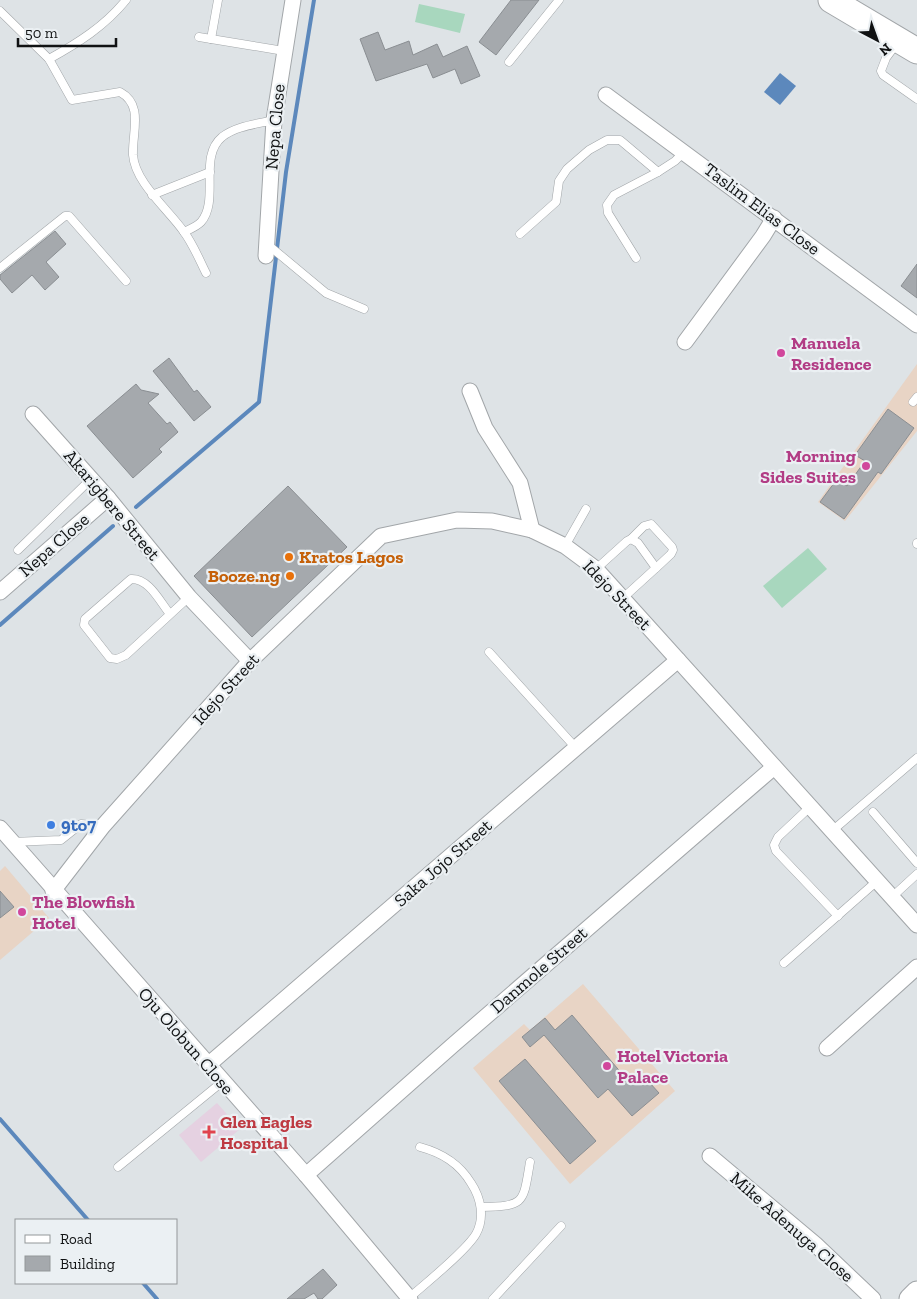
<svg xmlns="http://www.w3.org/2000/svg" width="917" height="1299" font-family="'Zilla Slab',serif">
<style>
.commercial{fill:#e8d4c5}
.medical{fill:#e5d1e1}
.green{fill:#a8d7be}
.water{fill:#5c88bc}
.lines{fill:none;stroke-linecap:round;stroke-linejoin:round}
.stream{stroke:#5c88bc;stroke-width:4}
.building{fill:#a5a9ad;stroke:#8a8e92}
.service-casing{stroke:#a2a6a9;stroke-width:9}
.minor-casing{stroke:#a2a6a9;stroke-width:17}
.secondary-casing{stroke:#a2a6a9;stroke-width:23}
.trunk-casing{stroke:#a2a6a9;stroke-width:27}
.service{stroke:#fff;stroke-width:8}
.minor{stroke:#fff;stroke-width:15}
.secondary{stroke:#fff;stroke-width:21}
.trunk{stroke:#fff;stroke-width:25}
.hotel-dot{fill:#d1479c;stroke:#ebf0f3;stroke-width:2}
.food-dot{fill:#e8710a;stroke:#ebf0f3;stroke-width:2}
.shop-dot{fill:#3f7fe0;stroke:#ebf0f3;stroke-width:2}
.health-dot{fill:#e0444e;stroke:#ebf0f3;stroke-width:2}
.labels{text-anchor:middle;stroke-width:4.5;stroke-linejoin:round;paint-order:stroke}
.street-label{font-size:18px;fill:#101213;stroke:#ebf0f3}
.hotel-label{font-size:18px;font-weight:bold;fill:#b23c85;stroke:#ebf0f3;text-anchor:start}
.food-label{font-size:18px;font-weight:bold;fill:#c56008;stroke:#ebf0f3;text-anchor:start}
.shop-label{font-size:18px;font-weight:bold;fill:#366cbe;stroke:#ebf0f3;text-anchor:start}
.health-label{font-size:18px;font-weight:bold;fill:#be3a42;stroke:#ebf0f3;text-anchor:start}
</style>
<rect width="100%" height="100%" fill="#dee3e6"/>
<!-- commercial -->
<g class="commercial">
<path d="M917 364V431L845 521 818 502Z"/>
<path d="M5 866 49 918 0 960V871Z"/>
<path d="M583 984 675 1091 570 1184 473 1068 524 1024 530 1030Z"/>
</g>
<!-- medical -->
<path class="medical" d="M217 1103 240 1129 201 1162 179 1135Z"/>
<!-- green -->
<g class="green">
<path d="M419 4 465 14 460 33 415 22Z"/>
<path d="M808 548 827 569 782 608 763 586Z"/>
</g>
<!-- water -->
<path class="water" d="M780 73 796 86 780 105 764 92Z"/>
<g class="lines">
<!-- stream -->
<g class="stream">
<path d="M136 507 259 402 286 172 314 0"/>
<path d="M0 625 113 526"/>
<path d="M0 1119 88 1220"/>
<path d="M143 1283 157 1299"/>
</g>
</g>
<!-- building -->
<g class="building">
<path d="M511 0H539L496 55 479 42Z"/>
<path d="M378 32 385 50 409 41 413 55 437 44 443 57 467 46 480 76 461 84 455 69 433 78 427 64 376 81 360 39Z"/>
<path d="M55 231 66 244 46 262 59 277 45 290 32 275 12 293 0 279V275Z"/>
<path d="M917 264V298L901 286Z"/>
<path d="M169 358 194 392 197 390 211 407 194 421 153 371Z"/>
<path d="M136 384 141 390 159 394 148 403 167 424 170 422 178 432 159 449 162 452 133 478 87 426Z"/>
<path d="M888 409 914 428 881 474 878 472 844 519 820 502 837 479 847 486 865 461 855 455Z"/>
<path d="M288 486 347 547 252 637 194 576Z"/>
<path d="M0 891 14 907 0 918Z"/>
<path d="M572 1015 629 1082 640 1072 659 1093 632 1116 608 1089 598 1098 544 1035 530 1047 522 1037 545 1018 555 1030Z"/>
<path d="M525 1059 596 1141 570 1164 499 1081Z"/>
<path d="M323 1269 337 1285 322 1299H318L314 1293 304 1299H287Z"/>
</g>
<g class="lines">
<defs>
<g id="service">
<path d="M0 11 49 59 72 100 120 92C144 105 132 132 133 155 135 183 169 210 184 232 193 244 199 259 206 273"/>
<path d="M199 37 284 51"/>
<path d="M211 39 218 0"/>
<path d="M897 43 886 58 881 71 883 75 917 99"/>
<path d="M49 59C78 43 105 26 126 0"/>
<path d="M509 62 559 0"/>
<path d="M152 195 210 172"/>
<path d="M184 232C190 229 196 227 201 222 220 200 198 157 222 137 236 126 257 124 274 120"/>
<path d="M520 234 556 202 559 181 567 169 589 150 607 140H620L658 172"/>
<path d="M267 244 326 293 364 309"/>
<path d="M636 258 608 213 607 205 614 195 658 172 675 161 684 152"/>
<path d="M0 268 65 216H69L126 281"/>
<path d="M913 402 917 397"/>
<path d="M631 539 644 526 651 524 672 547 673 550 671 554 656 568"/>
<path d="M917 544V543"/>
<path d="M565 546 586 509"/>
<path d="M18 550 91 479"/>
<path d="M596 569 627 541 631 539 638 543 656 568 623 598"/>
<path d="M170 614C160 602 149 578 131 579L85 619 84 625 110 658 117 659 126 655 189 597"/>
<path d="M489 652 576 748"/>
<path d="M810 807 778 837 774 845 776 851 838 916"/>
<path d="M873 812 917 863"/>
<path d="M832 831 917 758"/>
<path d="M12 842 61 840 81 824 103 826"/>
<path d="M892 897 917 874"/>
<path d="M784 963 877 881"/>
<path d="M118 1167 222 1082"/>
<path d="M481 1207C525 1206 523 1204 530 1162"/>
<path d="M409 1298C426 1283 466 1251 476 1234 485 1218 481 1198 471 1183 459 1163 442 1153 420 1147"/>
<path d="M493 1299 561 1226"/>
</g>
<g id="minor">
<path d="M606 95 917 325"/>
<path d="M266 256 274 120 293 0"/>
<path d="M685 342 763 236 774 218"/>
<path d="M470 391 485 428 520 483 532 530"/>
<path d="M33 414 108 498 189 597 250 661"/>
<path d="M0 592 108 498"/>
<path d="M0 828 306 1175 410 1299"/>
<path d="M53 891 103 826 250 661 381 536 457 520 492 521 532 530 565 546 596 569 917 925"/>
<path d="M827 1048 917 967"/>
<path d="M208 1065 678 660"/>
<path d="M710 1156 815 1244 873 1299"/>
<path d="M306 1175 453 1045 774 767"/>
</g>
<path id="secondary" d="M910 1299 917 1292"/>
<path id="trunk" d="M831 0 917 51"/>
</defs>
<!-- service casing -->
<use href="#service" class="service-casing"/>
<!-- minor casing -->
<use href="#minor" class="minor-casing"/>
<!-- secondary casing -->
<use href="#secondary" class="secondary-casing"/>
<!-- trunk casing -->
<use href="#trunk" class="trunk-casing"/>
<!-- service -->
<use href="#service" class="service"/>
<!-- minor -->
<use href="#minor" class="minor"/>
<!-- secondary -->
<use href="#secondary" class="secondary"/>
<!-- trunk -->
<use href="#trunk" class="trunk"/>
</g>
<!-- markers -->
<g class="hotel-dot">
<circle cx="781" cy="353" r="5"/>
<circle cx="866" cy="466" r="5"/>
<circle cx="22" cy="912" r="5"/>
<circle cx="607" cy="1066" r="5"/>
</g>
<g class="food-dot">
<circle cx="289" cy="557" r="5"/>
<circle cx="290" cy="576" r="5"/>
</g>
<circle class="shop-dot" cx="51" cy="825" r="5"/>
<path class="health-dot" d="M206.5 1124.5h5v5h5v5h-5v5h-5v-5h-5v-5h5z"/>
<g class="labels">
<!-- street labels -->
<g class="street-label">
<text transform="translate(275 127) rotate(-85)" y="6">Nepa Close</text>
<text transform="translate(762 209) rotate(37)" y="6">Taslim Elias Close</text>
<text transform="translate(112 505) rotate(50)" y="6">Akarigbere Street</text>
<text transform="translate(54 545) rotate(-41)" y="6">Nepa Close</text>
<text transform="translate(617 595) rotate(46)" y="6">Idejo Street</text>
<text transform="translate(226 689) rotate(-48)" y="6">Idejo Street</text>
<text transform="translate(443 863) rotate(-41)" y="6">Saka Jojo Street</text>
<text transform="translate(539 970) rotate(-41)" y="6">Danmole Street</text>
<text transform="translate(186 1041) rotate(49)" y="6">Oju Olobun Close</text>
<text transform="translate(792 1227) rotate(41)" y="6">Mike Adenuga Close</text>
</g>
<!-- hotel labels -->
<g class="hotel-label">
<text x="791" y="349">Manuela<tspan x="791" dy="21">Residence</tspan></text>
<text x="856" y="462" text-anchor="end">Morning<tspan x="856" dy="21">Sides Suites</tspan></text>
<text x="32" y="908">The Blowfish<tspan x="32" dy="21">Hotel</tspan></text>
<text x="617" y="1062">Hotel Victoria<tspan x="617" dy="21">Palace</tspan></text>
</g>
<!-- food labels -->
<g class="food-label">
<text x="299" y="563">Kratos Lagos</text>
<text x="280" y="582" text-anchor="end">Booze.ng</text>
</g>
<!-- shop labels -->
<g class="shop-label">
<text x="61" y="831">9to7</text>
</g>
<!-- health labels -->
<g class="health-label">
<text x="220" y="1128">Glen Eagles<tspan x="220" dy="21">Hospital</tspan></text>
</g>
</g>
<!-- legend -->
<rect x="15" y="1219" width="162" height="65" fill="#ebf0f3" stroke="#939799"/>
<rect x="25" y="1235" width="25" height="8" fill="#ffffff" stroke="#939799"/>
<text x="60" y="1244" font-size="15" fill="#101213">Road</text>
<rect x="25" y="1256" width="25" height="15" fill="#a5a9ad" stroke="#939799"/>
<text x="60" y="1269" font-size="15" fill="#101213">Building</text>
<!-- north arrow -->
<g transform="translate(877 40) rotate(139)" stroke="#ebf0f3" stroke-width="4" paint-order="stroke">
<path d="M0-4L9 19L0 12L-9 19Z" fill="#101213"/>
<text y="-8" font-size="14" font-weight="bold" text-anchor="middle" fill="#101213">N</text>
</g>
<!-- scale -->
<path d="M18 38v8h98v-8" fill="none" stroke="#101213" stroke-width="2.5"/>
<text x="25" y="38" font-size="15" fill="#101213" stroke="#ebf0f3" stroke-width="4" paint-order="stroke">50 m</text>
</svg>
